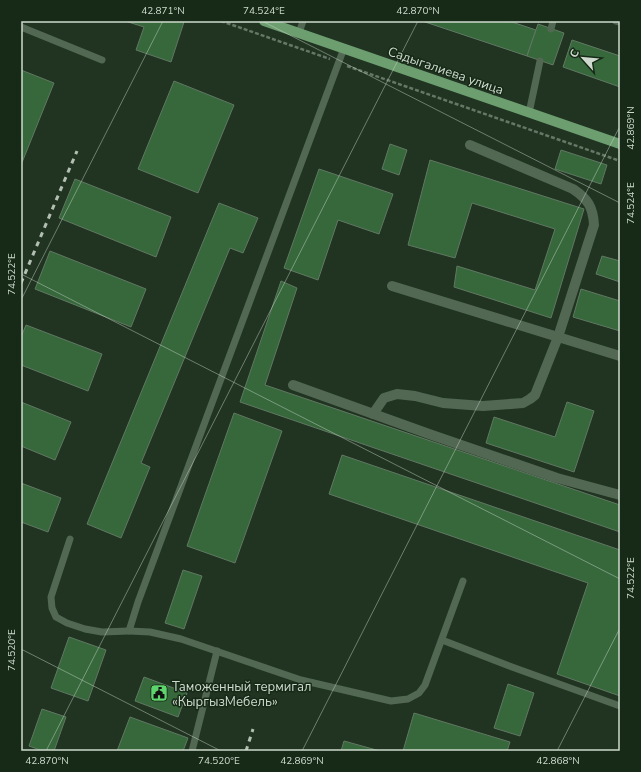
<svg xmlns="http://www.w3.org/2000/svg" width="641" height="772" font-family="'Nunito Sans',sans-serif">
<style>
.building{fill:#36683b;stroke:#617862}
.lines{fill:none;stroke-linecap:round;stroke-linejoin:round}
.path{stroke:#667767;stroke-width:2.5;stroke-dasharray:4 2;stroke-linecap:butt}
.lane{stroke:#526853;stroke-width:7}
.street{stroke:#526853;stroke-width:10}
.primary{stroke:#6d9e70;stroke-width:10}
.rail{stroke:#b2bfb2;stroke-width:3;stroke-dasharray:5 5;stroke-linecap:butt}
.ticks{fill:none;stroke:#cedace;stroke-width:1;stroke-opacity:0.45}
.labels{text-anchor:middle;stroke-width:3;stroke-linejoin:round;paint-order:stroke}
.street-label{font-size:13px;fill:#cedace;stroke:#162a17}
.poi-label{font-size:13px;fill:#cedace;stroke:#162a17;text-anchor:start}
.neatline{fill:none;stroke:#cedace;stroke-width:1.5}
.ticks-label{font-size:10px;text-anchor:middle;fill:#cedace}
</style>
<rect width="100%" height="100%" fill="#203421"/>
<!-- building -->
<g class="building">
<path d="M125 21H180L184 22 171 62 136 50 144 27Z"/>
<path d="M422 21H509L536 30 527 56Z"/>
<path d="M538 24 564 33 553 65 527 56Z"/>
<path d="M572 40 620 56V87L563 67Z"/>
<path d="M21 70 54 83 21 165Z"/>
<path d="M174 81 234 105 198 193 138 169Z"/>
<path d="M390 144 407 150 399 175 382 169Z"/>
<path d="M561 150 607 165 601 184 555 169Z"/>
<path d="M430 160 584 209 551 318 454 287 457 266 535 290 555 229 472 203 455 258 408 245Z"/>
<path d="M319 169 393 194 379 234 338 220 318 280 284 268Z"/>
<path d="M75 179 171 217 156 257 59 218Z"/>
<path d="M219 203 258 218 243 253 230 248 141 463 150 467 121 538 87 524Z"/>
<path d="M50 251 146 289 131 327 35 289Z"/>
<path d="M602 256 620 261V282L596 274Z"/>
<path d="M281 281 297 288 265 385 620 505V532L240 402Z"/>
<path d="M581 289 620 301V331L573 317Z"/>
<path d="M26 325 102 354 88 391 21 365V337Z"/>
<path d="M21 402 71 422 55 460 21 446Z"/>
<path d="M567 402 594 411 574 472 486 443 494 417 555 437Z"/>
<path d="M234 413 282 431 235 563 187 546Z"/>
<path d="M342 455 620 550V696L557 674 588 583 329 494Z"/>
<path d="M21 483 61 498 48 532 21 522Z"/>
<path d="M183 570 202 576 184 629 165 623Z"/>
<path d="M69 637 106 650 88 701 51 688Z"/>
<path d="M144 677 187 693 178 717 135 701Z"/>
<path d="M508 684 534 693 520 736 494 728Z"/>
<path d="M42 709 66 717 54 751H43L29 746Z"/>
<path d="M414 713 510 742 507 751H403Z"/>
<path d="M130 717 188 738 183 751H117Z"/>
<path d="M344 741 380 751H341Z"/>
</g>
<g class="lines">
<!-- path -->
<g class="path">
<path d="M221 21 330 59"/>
<path d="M347 66 620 161"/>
</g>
<!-- lane -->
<g class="lane">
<path d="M616 21 620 22"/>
<path d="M21 27 102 60"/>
<path d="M551 29 553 21"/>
<path d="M299 33 303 21"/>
<path d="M344 48 138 602 129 631 150 632 181 639 301 680 391 701 408 699 419 693 425 685 463 581"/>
<path d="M529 113 540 61"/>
<path d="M70 539 51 597 52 608 56 617 67 623 85 629 102 632 129 631"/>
<path d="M442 640 512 667 620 706"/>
<path d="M192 751 217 651"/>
</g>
<!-- street -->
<g class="street">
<path d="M392 286 620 356"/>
<path d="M293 385 429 434 557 478 620 495"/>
<path d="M373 414 384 398 397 394 415 396 443 403 483 406 523 403 530 399 535 395 558 337 594 225C593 207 588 199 573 189L470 145"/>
</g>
<!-- primary -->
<path class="primary" d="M264 21 620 144"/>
<!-- rail -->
<g class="rail">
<path d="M21 283 77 151"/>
<path d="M246 751 253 729"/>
</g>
</g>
<!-- ticks -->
<path class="ticks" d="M262 21 620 203M21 274 620 579M21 300 163 21M21 649 221 751M46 751 418 21M302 751 620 126M557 751 620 628"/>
<!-- icons -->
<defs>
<symbol id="civic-square" viewBox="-11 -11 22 22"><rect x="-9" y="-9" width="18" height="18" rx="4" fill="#5ed56c" stroke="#162a17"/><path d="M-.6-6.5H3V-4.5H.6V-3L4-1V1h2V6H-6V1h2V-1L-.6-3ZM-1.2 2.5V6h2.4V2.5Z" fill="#111"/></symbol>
</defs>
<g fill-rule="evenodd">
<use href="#civic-square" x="149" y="683" width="20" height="20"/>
</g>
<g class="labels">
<!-- street labels -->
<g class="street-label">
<text transform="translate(446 70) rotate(19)" y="5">Садыгалиева улица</text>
</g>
<!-- poi labels -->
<g class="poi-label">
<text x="172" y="691">Таможенный термигал<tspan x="172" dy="15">«КыргызМебель»</tspan></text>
</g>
</g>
<!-- border -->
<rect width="641" height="772" fill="none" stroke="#162a17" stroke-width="44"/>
<!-- north arrow -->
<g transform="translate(583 58) rotate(297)" stroke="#162a17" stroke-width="3" paint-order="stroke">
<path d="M0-3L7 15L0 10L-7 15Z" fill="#cedace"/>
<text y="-6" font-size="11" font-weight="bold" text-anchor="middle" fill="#cedace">С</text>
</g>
<rect x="22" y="22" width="597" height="728" class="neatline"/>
<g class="ticks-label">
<text x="163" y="14">42.871°N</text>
<text x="264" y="14">74.524°E</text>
<text x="418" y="14">42.870°N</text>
<text transform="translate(630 128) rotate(-90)" y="4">42.869°N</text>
<text transform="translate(630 203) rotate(-90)" y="4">74.524°E</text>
<text transform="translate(11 274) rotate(-90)" y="4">74.522°E</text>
<text transform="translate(630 578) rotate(-90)" y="4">74.522°E</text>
<text transform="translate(11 650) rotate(-90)" y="4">74.520°E</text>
<text x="47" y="764">42.870°N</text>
<text x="219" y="764">74.520°E</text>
<text x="302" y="764">42.869°N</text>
<text x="558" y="764">42.868°N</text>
</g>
</svg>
